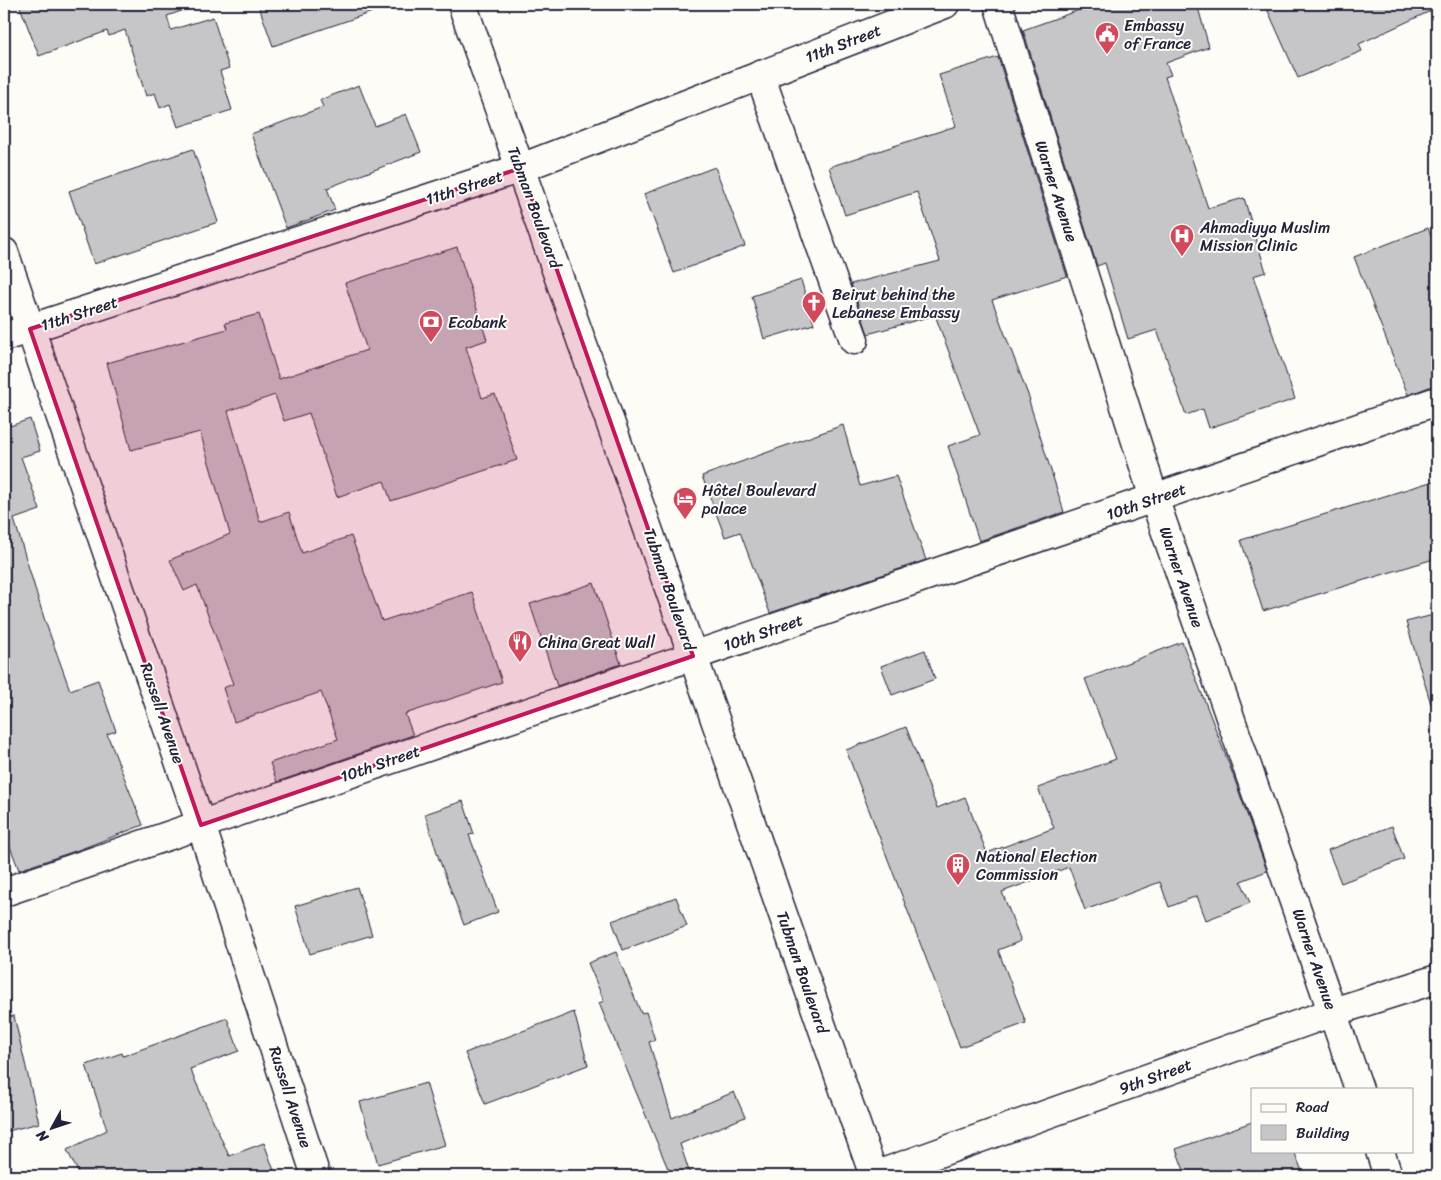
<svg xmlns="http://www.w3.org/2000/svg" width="1441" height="1180" font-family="Sriracha,sans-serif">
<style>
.building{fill:#c6c6c8;stroke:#22223b}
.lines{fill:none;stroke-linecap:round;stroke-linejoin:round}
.minor-casing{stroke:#22223b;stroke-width:31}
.trunk-casing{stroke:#22223b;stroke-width:31}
.minor{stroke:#fdfcf7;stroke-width:28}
.trunk{stroke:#fdfcf7;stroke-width:28}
.marked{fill:#c2185b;fill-opacity:0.2;stroke:#c2185b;stroke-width:4;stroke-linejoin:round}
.labels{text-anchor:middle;stroke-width:4;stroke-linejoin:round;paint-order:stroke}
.poi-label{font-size:16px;fill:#22223b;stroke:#fdfcf7;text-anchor:start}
.street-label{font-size:16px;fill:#22223b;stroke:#fdfcf7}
</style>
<rect width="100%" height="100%" fill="#fdfcf7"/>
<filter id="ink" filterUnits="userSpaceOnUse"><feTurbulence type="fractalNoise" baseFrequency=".02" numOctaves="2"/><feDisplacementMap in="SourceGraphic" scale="10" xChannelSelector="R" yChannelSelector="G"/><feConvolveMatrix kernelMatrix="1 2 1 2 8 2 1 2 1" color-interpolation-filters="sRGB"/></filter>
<g filter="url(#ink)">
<!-- building -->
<g class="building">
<path d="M19 4H190V8L167 16 171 30 213 17 229 68 220 71 232 110 178 127 170 104 160 108 155 93 146 96 125 30 109 36 107 31 39 56Z"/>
<path d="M258 4H383L384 8 273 46Z"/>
<path d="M1096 4H1197L1209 47 1166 63 1171 75 1165 77 1208 208 1244 198 1266 272 1253 276 1295 399 1209 428 1203 409 1186 415 1157 330 1128 339 1105 263 1097 266 1023 30Z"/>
<path d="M1265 4H1437V8L1359 44 1362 51 1298 78Z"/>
<path d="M998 57 1067 276 992 300 1030 400 1029 401 1064 512 979 541 948 446 980 435 935 315 868 334 851 284 940 261 917 192 845 215 829 167 956 126 939 75Z"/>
<path d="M359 85 375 126 406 114 421 152 327 188 335 210 286 228 251 134 323 107 320 100Z"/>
<path d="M193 149 218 222 94 264 69 191Z"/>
<path d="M715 167 745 246 674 273 644 194Z"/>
<path d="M1428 228 1437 251V386H1432L1408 395 1354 257Z"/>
<path d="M457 247 487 340 466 347 482 398 495 394 517 460 391 501 384 481 337 497 309 413 284 421 275 395 228 411 260 522 289 512 302 553 351 536 382 621 472 592 502 682 405 714 413 735 277 782 270 763 338 739 321 692 234 722 223 688 233 684 197 585 184 591 170 560 230 534 200 432 131 450 107 363 227 329 225 323 259 314 279 379 367 350 345 283Z"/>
<path d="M801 280 814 324 764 339 752 296Z"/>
<path d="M7 417 10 426 30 419 40 451 21 457 40 510 14 519 44 618 70 690 98 680 116 731 107 734 143 825 81 849 19 870 4 831V418Z"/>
<path d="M843 425 860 486 896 476 926 560 770 613 740 532 725 537 702 476Z"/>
<path d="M1437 480V558L1263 611 1241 540Z"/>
<path d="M594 583 621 664 557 686 530 604Z"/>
<path d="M1437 614V703L1431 704 1406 622Z"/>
<path d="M1182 642 1232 772 1267 871 1241 881 1250 903 1206 920 1197 896 1169 907 1160 882 1085 910 1069 867 1002 892 1021 941 998 950 1026 1023 960 1047 846 750 906 727 937 808 965 797 987 853 1054 828 1038 788 1116 759 1085 679Z"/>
<path d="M925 650 935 679 892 695 881 666Z"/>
<path d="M463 801 474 834 469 835 498 912 464 925 439 859 425 814Z"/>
<path d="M1392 826 1404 859 1341 883 1328 850Z"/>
<path d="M357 887 372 935 310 954 295 906Z"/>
<path d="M676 897 687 926 623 950 612 921Z"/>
<path d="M616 952 641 1013 646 1012 655 1040 649 1042 672 1118 734 1092 745 1117 680 1144 690 1174 683 1176H671L599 1003 604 1001 588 963Z"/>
<path d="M574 1012 588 1065 485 1104 465 1053 549 1021V1022Z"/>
<path d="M14 1016 39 1123 4 1132V1017Z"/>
<path d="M227 1018 239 1051 190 1069 229 1156 264 1143 276 1176H80L67 1150 107 1130 86 1065 122 1053 123 1056Z"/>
<path d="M426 1083 445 1145 378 1164 360 1102Z"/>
<path d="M1252 1122V1151H1294L1302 1171 1288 1176H1186L1176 1149Z"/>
</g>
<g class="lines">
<defs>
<g id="minor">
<path d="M998 4 1154 498 1359 1089"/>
<path d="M760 75 854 340"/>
<path d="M4 252 201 825 316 1176"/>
<path d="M4 337 521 168 945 4"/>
<path d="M4 892 1437 401"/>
<path d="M1380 1151 1388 1176"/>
<path d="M874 1176 1333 1012 1437 979"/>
</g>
<path id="trunk" d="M462 4 693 656 874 1176"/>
</defs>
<!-- minor casing -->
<use href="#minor" class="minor-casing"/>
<!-- trunk casing -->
<use href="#trunk" class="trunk-casing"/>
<!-- minor -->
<use href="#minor" class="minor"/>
<!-- trunk -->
<use href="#trunk" class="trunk"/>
</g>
</g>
<!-- marked area -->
<path class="marked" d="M521 168 693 656 201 825 30 329Z"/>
<!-- icons -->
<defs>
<symbol id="civic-pin" viewBox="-11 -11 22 30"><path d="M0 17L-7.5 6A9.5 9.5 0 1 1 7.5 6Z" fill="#d1495b" stroke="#fdfcf7"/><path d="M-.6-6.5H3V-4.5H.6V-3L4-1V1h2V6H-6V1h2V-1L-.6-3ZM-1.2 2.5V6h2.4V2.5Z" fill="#fff"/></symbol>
<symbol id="hospital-pin" viewBox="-11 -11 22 30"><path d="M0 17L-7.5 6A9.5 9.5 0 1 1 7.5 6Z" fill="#d1495b" stroke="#fdfcf7"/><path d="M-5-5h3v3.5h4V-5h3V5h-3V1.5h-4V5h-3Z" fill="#fff"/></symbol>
<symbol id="church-pin" viewBox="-11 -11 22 30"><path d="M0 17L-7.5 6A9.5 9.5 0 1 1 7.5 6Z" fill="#d1495b" stroke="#fdfcf7"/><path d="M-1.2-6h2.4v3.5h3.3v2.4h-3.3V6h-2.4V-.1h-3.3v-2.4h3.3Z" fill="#fff"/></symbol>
<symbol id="bank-pin" viewBox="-11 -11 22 30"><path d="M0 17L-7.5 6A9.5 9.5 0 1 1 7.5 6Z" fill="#d1495b" stroke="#fdfcf7"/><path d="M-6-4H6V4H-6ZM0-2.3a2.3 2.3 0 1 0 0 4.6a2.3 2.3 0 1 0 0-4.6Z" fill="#fff"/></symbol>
<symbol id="hotel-pin" viewBox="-11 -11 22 30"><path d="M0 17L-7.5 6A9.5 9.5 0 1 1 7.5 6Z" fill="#d1495b" stroke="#fdfcf7"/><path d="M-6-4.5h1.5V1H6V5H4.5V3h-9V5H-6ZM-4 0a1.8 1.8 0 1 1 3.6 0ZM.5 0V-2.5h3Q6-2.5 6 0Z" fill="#fff"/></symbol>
<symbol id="restaurant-pin" viewBox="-11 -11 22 30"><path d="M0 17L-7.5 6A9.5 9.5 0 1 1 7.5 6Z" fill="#d1495b" stroke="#fdfcf7"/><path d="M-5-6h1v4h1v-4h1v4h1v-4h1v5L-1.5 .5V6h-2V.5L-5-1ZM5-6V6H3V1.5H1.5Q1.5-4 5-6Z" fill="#fff"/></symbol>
<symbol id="building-pin" viewBox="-11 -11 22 30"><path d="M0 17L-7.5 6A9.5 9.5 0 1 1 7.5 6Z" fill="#d1495b" stroke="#fdfcf7"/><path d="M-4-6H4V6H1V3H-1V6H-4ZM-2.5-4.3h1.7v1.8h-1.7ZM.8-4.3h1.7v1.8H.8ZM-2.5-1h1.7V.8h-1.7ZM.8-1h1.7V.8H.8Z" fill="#fff"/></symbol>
</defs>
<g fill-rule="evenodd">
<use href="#civic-pin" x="1093" y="20" width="28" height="38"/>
<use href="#hospital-pin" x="1168" y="222" width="28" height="38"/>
<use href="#church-pin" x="800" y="289" width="28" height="38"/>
<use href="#bank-pin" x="417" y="308" width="28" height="38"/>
<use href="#hotel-pin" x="671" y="485" width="28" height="38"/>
<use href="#restaurant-pin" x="506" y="628" width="28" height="38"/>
<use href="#building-pin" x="944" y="851" width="28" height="38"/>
</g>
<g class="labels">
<!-- poi labels -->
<g class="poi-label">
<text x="1124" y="31">Embassy<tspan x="1124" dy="18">of France</tspan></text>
<text x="1200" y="233">Ahmadiyya Muslim<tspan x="1200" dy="18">Mission Clinic</tspan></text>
<text x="832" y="300">Beirut behind the<tspan x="832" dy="18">Lebanese Embassy</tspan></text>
<text x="448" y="328">Ecobank</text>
<text x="702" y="496">Hôtel Boulevard<tspan x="702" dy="18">palace</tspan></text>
<text x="538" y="648">China Great Wall</text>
<text x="976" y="862">National Election<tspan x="976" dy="18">Commission</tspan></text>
</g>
<!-- street labels -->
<g class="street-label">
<text transform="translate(843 43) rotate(-21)" y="6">11th Street</text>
<text transform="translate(464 187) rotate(-18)" y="6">11th Street</text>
<text transform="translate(1057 191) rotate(72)" y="6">Warner Avenue</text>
<text transform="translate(535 207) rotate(70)" y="6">Tubman Boulevard</text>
<text transform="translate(79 313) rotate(-18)" y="6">11th Street</text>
<text transform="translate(1146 501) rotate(-19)" y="6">10th Street</text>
<text transform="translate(1182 577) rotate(71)" y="6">Warner Avenue</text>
<text transform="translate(670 589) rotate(71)" y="6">Tubman Boulevard</text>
<text transform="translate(763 632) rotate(-19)" y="6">10th Street</text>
<text transform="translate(163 713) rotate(71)" y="6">Russell Avenue</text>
<text transform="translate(380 763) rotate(-19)" y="6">10th Street</text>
<text transform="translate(1315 959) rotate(71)" y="6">Warner Avenue</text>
<text transform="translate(803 972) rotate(71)" y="6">Tubman Boulevard</text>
<text transform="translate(1155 1076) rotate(-20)" y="6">9th Street</text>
<text transform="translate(291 1097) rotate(72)" y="6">Russell Avenue</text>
</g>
</g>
<!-- margin -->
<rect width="1441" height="1180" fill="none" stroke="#fdfcf7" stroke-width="20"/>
<rect x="10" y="10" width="1421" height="1160" fill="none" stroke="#22223b" stroke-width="2" filter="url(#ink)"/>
<!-- legend -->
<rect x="1251" y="1088" width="162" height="65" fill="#fdfcf7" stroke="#a5a5ac"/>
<rect x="1261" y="1104" width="25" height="8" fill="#fdfcf7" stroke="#a5a5ac"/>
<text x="1296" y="1112" font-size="15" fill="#22223b">Road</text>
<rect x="1261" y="1125" width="25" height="15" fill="#c6c6c8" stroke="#a5a5ac"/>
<text x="1296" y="1138" font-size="15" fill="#22223b">Building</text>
<!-- north arrow -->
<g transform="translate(52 1128) rotate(230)" stroke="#fdfcf7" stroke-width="4" paint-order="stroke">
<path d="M0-4L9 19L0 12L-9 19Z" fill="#22223b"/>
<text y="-8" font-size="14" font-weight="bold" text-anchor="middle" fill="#22223b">N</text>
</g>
</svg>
